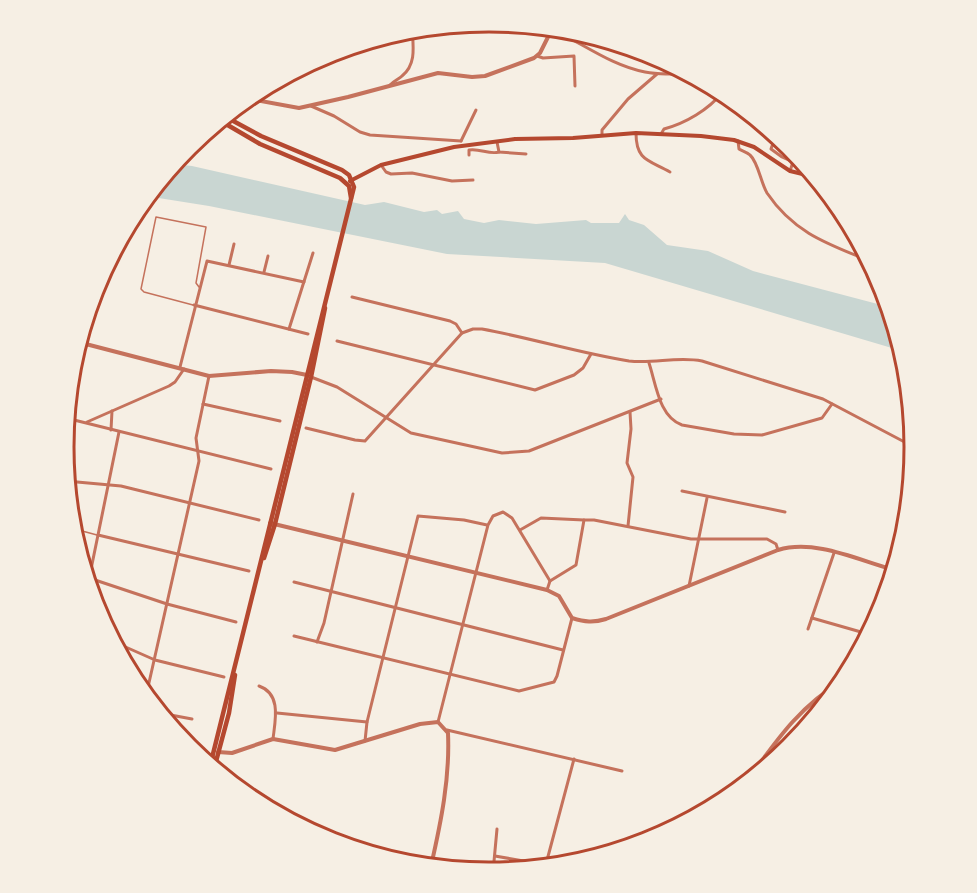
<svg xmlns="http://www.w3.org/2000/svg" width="977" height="893" font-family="'Varela Round',sans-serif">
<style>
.water{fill:#c9d6d2}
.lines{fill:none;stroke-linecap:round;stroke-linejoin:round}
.service{stroke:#c5725c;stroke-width:1.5}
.minor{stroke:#c5725c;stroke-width:3}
.tertiary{stroke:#c5725c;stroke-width:4}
.secondary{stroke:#b5482f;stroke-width:4}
.primary{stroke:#b5482f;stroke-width:4.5}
.rim{fill:none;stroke:#b5482f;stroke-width:3}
</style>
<rect width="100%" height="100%" fill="#f6efe4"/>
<!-- water -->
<path class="water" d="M173 164 192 166 365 205 384 202 424 212 437 210 442 214 458 211 464 219 484 223 499 220 536 224 586 220 591 223H619L625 214 629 220 644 225 667 245 708 251 753 271 889 307 902 351 605 263 447 254 209 206 146 196Z"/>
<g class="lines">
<!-- service -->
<g class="service">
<path d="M193 305 144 292 141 289 156 217 206 227 196 283 199 287"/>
<path d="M71 528 97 535"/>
</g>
<!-- minor -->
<g class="minor">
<path d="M547 27C580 41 609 65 645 72 659 75 673 74 688 73"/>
<path d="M406 29H412"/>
<path d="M537 56 543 58 574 56 575 86"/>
<path d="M390 85C394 81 399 79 402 76 417 64 413 45 412 28"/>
<path d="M311 106 334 116 360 132 370 135 461 141"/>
<path d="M636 133C636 161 649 160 670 172"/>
<path d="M661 134 664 129C686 123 708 110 723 92"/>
<path d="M602 135V130L628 99 657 74"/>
<path d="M781 138 772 146 771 149 782 157 793 162 790 171"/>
<path d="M461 141 476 110"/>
<path d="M738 141 739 149C742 151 747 152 750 155 758 162 761 183 767 193 794 233 828 244 870 261"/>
<path d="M497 142 499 152 526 154"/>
<path d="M469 155V150C480 148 489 155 499 152"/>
<path d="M381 165 386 172 391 174 412 173 452 181 473 180"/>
<path d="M849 222 850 225"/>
<path d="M229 265 234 244"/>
<path d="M264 272 268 256"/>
<path d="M352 297 450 321 456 324 462 333 473 329H482C531 338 579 353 629 361 654 364 677 356 702 361L823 399 914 447"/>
<path d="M194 305 308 334"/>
<path d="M289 329 313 253"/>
<path d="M337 341 535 390 574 375 583 368 591 354"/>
<path d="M649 363C656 384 659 417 682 425L734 434 762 435 822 418 832 404"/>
<path d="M180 367 207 261 304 282"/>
<path d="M311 377 337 387 411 433 502 453 529 451 661 399"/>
<path d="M203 404 280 421"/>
<path d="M66 418 271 469"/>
<path d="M87 422 169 386 175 382 184 369"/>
<path d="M306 428 355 440 365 441 462 333"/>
<path d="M111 430 112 411"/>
<path d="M66 481 121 486 259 520"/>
<path d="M682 491 785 512"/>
<path d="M628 526 633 477 627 463 631 429 630 412"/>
<path d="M520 530 541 518 584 520"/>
<path d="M98 535 249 571"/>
<path d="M86 577 167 604 236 622"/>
<path d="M550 581 576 565 584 520H594L691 539H767L776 544 778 550"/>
<path d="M294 582 563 650"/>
<path d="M88 584 119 432"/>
<path d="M689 586 707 498"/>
<path d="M812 618 868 634"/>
<path d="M808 629 834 553"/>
<path d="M294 636 519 691 554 682 557 676 572 618"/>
<path d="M112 641 155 660 224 677"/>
<path d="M317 642 324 623 353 494"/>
<path d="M259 686C282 694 275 721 273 739"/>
<path d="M146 696 199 461 196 438 209 376"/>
<path d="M160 713 192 719"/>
<path d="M277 713 367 722"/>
<path d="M438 722 488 525 493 516 503 512 512 518 550 581 547 590"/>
<path d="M447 730 622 771"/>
<path d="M365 741 367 722 418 516 464 520 487 525"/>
<path d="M495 856 552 866"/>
<path d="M546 864 574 759"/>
<path d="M493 872 497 829"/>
</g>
<!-- tertiary -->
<g class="tertiary">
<path d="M245 98 299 108 348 97 438 73 472 77 485 76 534 58 540 53 553 27"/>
<path d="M78 342 209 376 271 371 292 372 307 375"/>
<path d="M270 523 547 590 559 596 572 618C585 622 593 623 606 619L778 550C814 539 856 559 891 569L890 582"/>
<path d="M218 752 232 753 273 739 335 750 420 724 438 722 448 733C450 778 441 822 431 866"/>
<path d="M745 784C776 741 798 707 845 679"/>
</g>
<!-- secondary -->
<path class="secondary" d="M350 181 381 165 454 147 515 139 573 138 636 133 701 136 734 140 754 147 790 171 815 177"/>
<!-- primary -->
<g class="primary">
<path d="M219 120 260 144 340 178 349 186 351 198"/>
<path d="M264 558 275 524 311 377 325 308"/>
<path d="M210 766 354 187 349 175 342 170 261 136 224 116"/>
<path d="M214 769 229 713 235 675"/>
</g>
</g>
<!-- crop -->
<path d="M0 0H977V893H0ZM74 447a415 415 0 1 1 830 0a415 415 0 1 1-830 0Z" fill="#f6efe4" fill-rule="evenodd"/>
<path class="rim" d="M74 447a415 415 0 1 1 830 0a415 415 0 1 1-830 0Z"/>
</svg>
